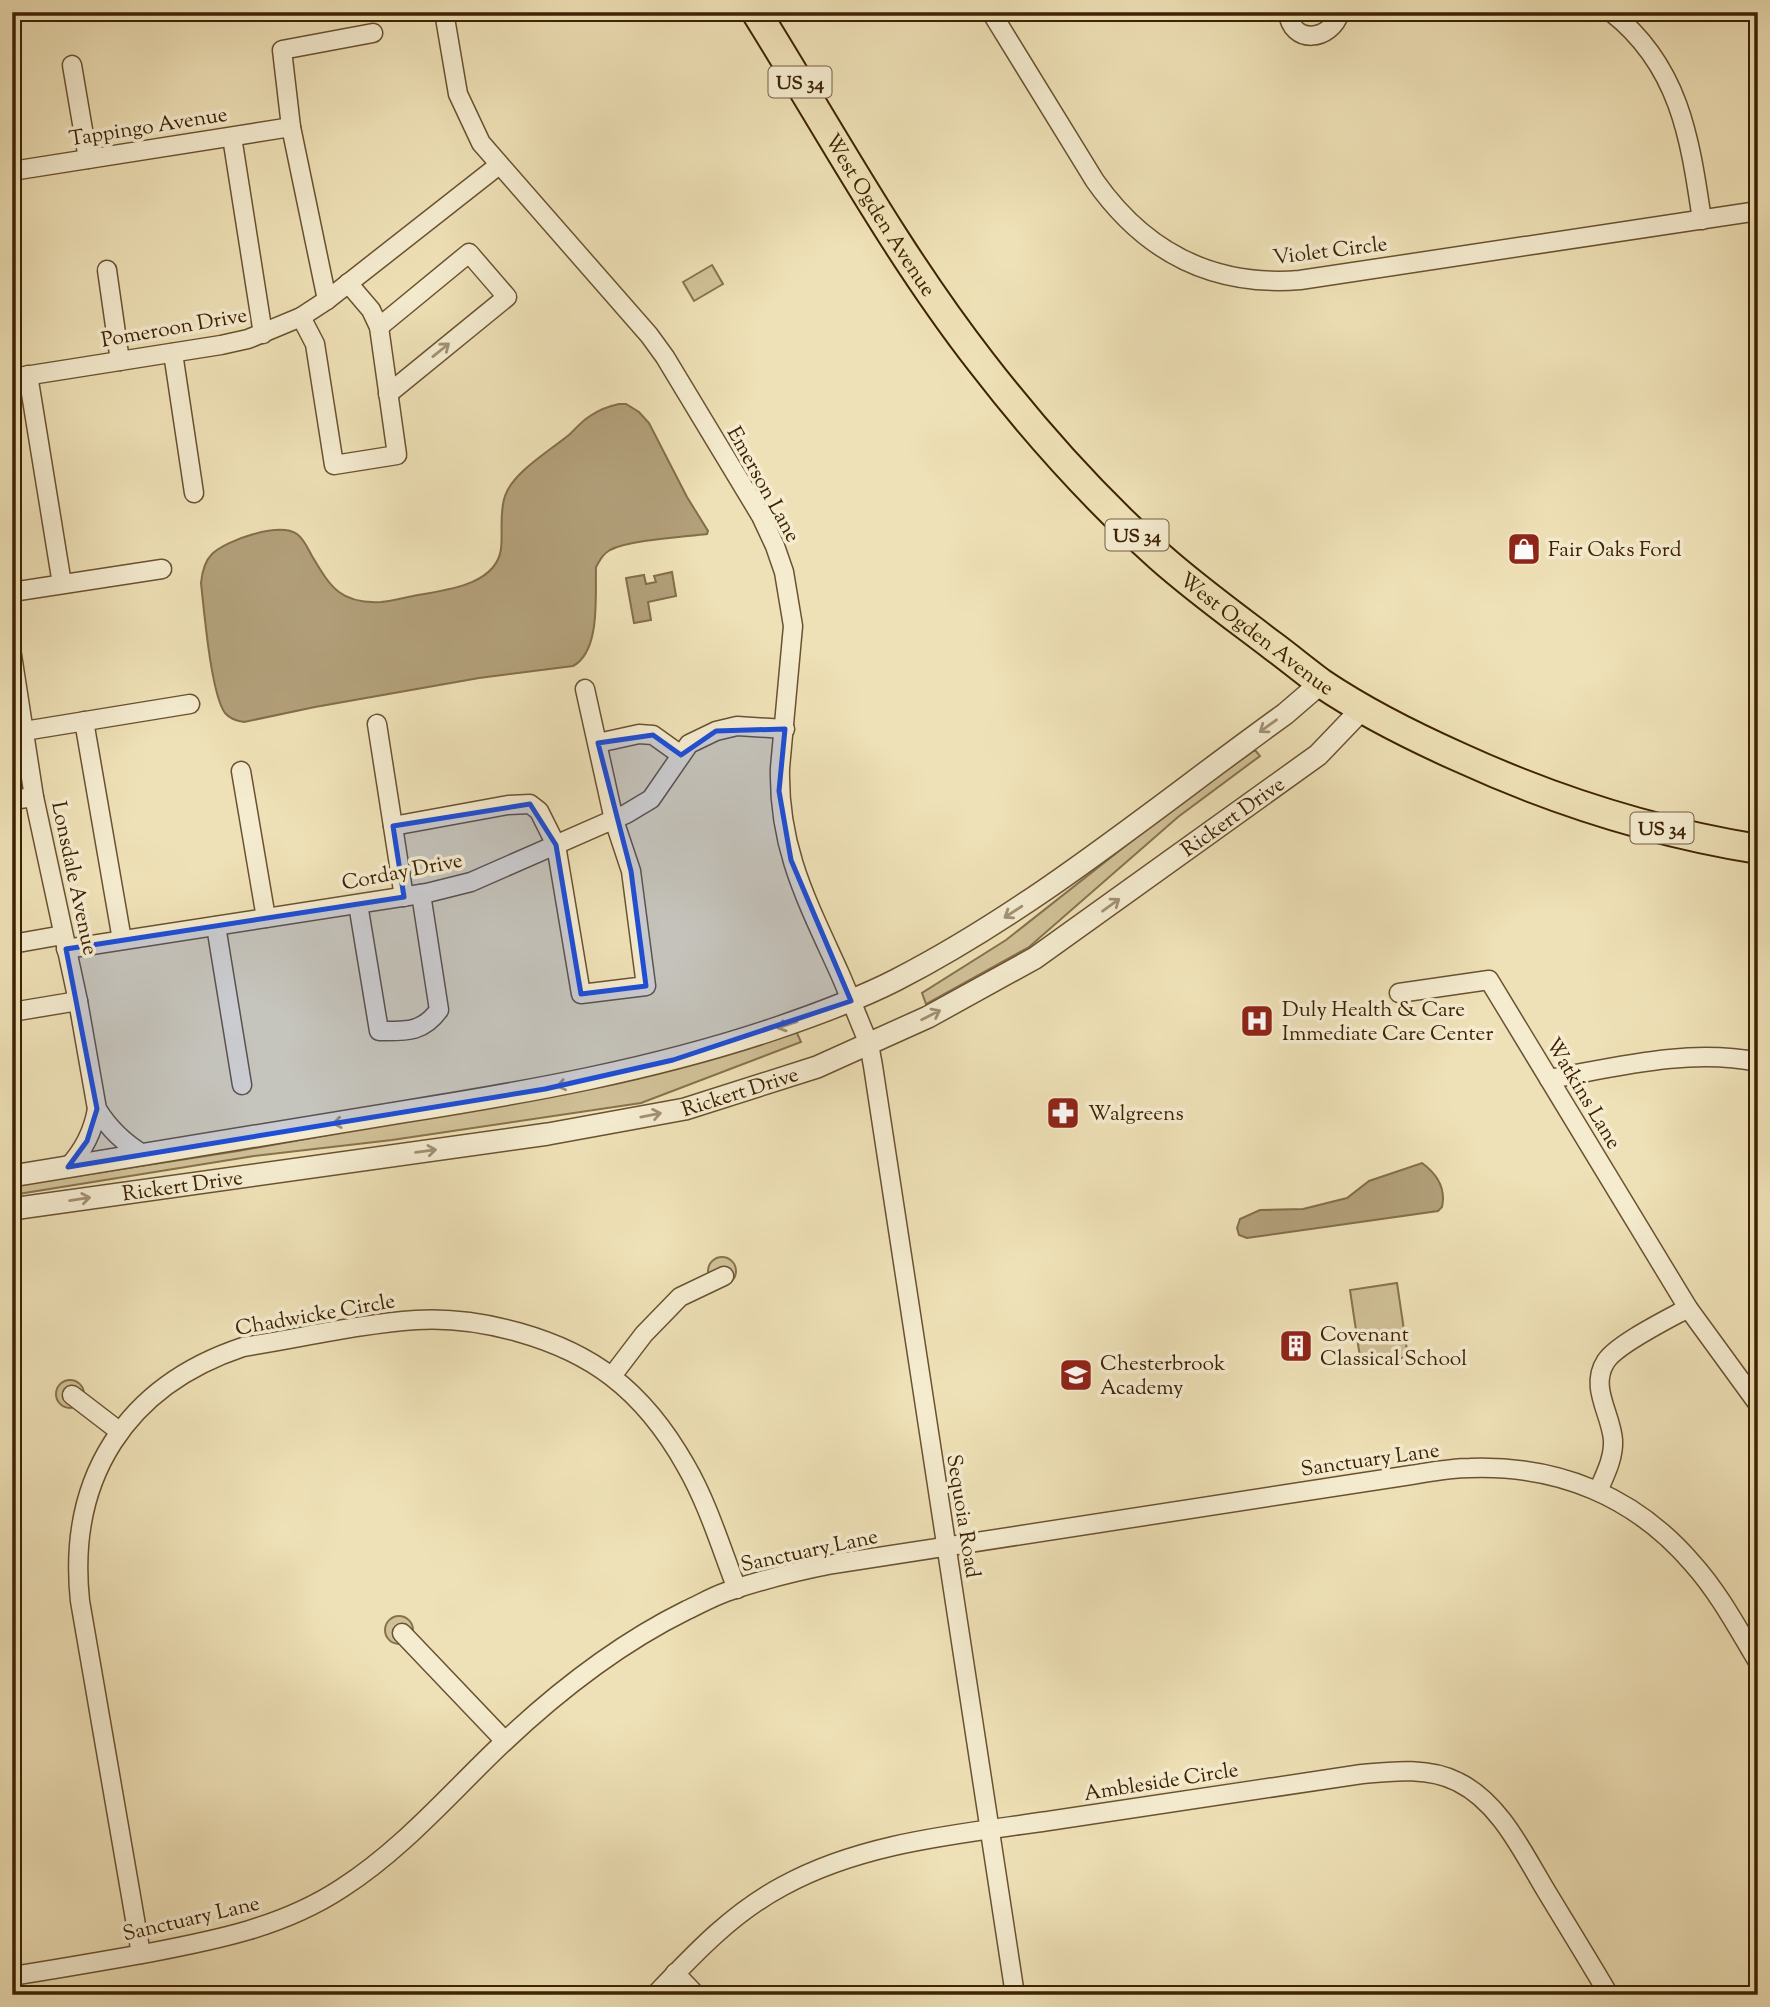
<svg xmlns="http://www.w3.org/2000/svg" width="1770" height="2007" font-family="'Sorts Mill Goudy',serif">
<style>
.green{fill:#d1c198;stroke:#87724e;stroke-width:2}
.water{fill:#b2a07a;stroke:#836e4a;stroke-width:2}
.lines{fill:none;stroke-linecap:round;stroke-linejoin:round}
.minor-casing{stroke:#6a5230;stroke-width:21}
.tertiary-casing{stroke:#6a5230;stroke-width:24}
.primary-casing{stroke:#3d2203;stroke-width:32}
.minor{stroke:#f5ecd0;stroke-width:18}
.tertiary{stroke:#f5ecd0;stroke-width:21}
.primary{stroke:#efe1b7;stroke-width:28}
.oneway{stroke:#a29174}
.marked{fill:#1d4ed8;fill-opacity:0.2;stroke:#1d4ed8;stroke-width:5;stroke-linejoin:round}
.labels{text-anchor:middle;stroke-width:7;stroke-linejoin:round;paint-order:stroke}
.shield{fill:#f5ecd0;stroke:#745f40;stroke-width:2}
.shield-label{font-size:19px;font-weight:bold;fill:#3d2203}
.street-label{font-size:21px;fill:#3d2203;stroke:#f5ecd0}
.poi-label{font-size:21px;fill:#3d2203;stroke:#f5ecd0;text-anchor:start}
</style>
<rect width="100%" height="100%" fill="#efe1b7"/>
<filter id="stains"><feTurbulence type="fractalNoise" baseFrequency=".00286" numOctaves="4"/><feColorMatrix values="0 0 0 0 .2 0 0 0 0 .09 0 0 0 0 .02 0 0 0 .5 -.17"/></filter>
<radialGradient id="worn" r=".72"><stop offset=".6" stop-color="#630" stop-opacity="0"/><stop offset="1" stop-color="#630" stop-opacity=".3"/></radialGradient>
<!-- green -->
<g class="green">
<path d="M712 265 723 284 694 301 683 282Z"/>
<path d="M1255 750 1260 756 1178 817 1029 947 926 1004 922 993 1006 940 1171 810Z"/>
<path d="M787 1033H797L801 1042 641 1103 392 1140 254 1156 12 1195V1186L238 1151 574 1091Z"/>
<circle cx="722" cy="1271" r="14"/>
<path d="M1397 1283 1408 1357 1361 1364 1350 1290Z"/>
<circle cx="70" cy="1394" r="14"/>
<circle cx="399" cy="1630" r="14"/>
</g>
<!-- water -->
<g class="water">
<path d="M619 404H626L639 412 649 423 687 497 708 531 707 534C683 537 629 540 610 550 603 554 600 560 596 567 595 595 601 651 573 666L479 678 315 707 244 722C237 721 230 719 225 713 211 694 204 610 201 583 202 572 204 562 212 554 226 540 279 522 297 534 304 539 308 549 312 556 331 588 341 604 381 602 393 601 406 597 418 595 446 590 496 585 501 549 503 532 499 513 505 496 513 472 551 450 570 434 576 428 582 421 590 416 599 410 609 406 619 404Z"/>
<path d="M672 572 676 596 648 602 651 620 634 623 626 578 644 575 646 584 656 582 654 576Z"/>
<path d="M1422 1163C1437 1174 1446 1189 1442 1207L1438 1211 1247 1238 1239 1235 1237 1228 1240 1219 1260 1210 1303 1209 1347 1198 1369 1181Z"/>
</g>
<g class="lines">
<defs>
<g id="minor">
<path d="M444 12 458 94 481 143 649 335 665 357 761 516 775 546 784 572 793 626 780 768C778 849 808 903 840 974 850 997 859 1021 869 1044L873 1066 1015 1995"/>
<path d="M991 12 1095 181C1145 252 1213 287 1300 280L1758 211"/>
<path d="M1288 12C1291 45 1331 42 1340 12"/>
<path d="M1611 12C1680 66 1690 139 1702 220"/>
<path d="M72 65 88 159"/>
<path d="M232 137 263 334"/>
<path d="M12 171 291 127"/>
<path d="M107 270 120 361"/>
<path d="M327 300 291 127 282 50 373 33"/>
<path d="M301 317 315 344 334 465 397 455 379 327 371 310 348 283"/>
<path d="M379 327 469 253 507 297 388 394"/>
<path d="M173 353 194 493"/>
<path d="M28 375 62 584"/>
<path d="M12 378 221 345 248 339 301 317 327 300 499 165"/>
<path d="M12 592 162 569"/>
<path d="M12 655 34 797 78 1001 97 1109C109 1129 124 1143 144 1155"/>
<path d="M84 721 122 940"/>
<path d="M377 724 404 897"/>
<path d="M12 733 190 704"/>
<path d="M598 743 639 734 653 735 681 755"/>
<path d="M241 771 266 918"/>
<path d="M12 800 34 797"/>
<path d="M393 826 508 805 530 804 539 811 556 845 581 994 646 986 631 871 614 820 585 689"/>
<path d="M358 904 379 1031C406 1031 422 1033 439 1010L421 894"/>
<path d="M216 926 242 1085"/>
<path d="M12 944 63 935"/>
<path d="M66 949 427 893 471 882 626 814 651 799 689 744 716 731 737 726 785 729"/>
<path d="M1399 993 1489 980 1688 1308 1758 1404"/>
<path d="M12 1012 78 1001"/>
<path d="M1549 1079C1617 1067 1689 1048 1758 1062"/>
<path d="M68 1167C84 1150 93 1132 97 1109"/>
<path d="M612 1376 644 1334 680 1297 724 1276"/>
<path d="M72 1395 119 1431"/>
<path d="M1598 1491C1605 1475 1614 1458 1613 1440 1611 1413 1589 1387 1606 1361 1617 1344 1668 1319 1688 1308"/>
<path d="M402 1633 505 1741"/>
<path d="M141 1954 80 1601C67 1478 126 1386 243 1347 301 1338 359 1324 416 1320 479 1316 562 1338 612 1377 642 1400 668 1434 686 1466 708 1504 721 1548 737 1589"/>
<path d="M675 1973 696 1995"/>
<path d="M12 1976C57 1969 103 1961 148 1953 216 1940 283 1927 342 1888 403 1849 451 1792 503 1743 559 1690 618 1644 687 1610 700 1604 712 1597 726 1592 761 1580 797 1571 833 1564L1411 1475C1430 1472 1450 1468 1470 1468 1558 1465 1635 1496 1693 1564 1719 1593 1738 1629 1758 1662"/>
<path d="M655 1995C694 1954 732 1913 783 1886 863 1842 960 1834 1048 1821 1153 1805 1258 1789 1362 1774 1393 1771 1429 1767 1458 1782 1501 1803 1524 1855 1548 1894 1568 1927 1589 1961 1609 1995"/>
</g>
<g id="tertiary">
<path d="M12 1176C142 1155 272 1134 402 1112 528 1092 652 1070 774 1029 815 1015 857 1000 896 980 1036 908 1157 806 1285 714L1321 683"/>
<path id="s1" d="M12 1209 548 1134 685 1109 817 1067 928 1017 1035 958 1318 755 1363 708"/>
</g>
<g id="primary">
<path id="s2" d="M756 12C829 129 896 253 981 362 1035 432 1094 498 1160 557 1196 589 1235 617 1273 646 1289 658 1305 671 1321 683 1364 712 1412 736 1459 757 1555 801 1653 832 1758 849"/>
</g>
</defs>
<!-- minor casing -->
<use href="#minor" class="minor-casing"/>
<!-- tertiary casing -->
<use href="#tertiary" class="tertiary-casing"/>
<!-- primary casing -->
<use href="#primary" class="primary-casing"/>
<!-- minor -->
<use href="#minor" class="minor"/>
<!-- tertiary -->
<use href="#tertiary" class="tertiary"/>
<!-- primary -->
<use href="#primary" class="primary"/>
</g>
<!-- one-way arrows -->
<defs><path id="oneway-shaft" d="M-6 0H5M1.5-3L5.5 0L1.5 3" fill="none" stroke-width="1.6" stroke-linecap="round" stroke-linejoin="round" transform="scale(1.75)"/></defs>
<g class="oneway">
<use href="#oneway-shaft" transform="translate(441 350) rotate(-39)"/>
<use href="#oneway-shaft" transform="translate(1268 726) rotate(144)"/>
<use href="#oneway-shaft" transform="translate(1111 905) rotate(-36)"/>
<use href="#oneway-shaft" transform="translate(1013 912) rotate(147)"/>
<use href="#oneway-shaft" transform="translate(931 1015) rotate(-27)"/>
<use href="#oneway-shaft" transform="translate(787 1025) rotate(162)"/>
<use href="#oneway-shaft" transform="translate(567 1084) rotate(167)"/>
<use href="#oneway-shaft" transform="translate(651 1115) rotate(-11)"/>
<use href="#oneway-shaft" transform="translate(343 1122) rotate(171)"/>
<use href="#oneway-shaft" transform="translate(426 1151) rotate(-8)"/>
<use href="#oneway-shaft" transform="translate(80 1199) rotate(-9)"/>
</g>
<!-- marked area -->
<path class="marked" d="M785 729 779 791 791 860 851 1001 673 1060 545 1089 68 1167 87 1141 97 1109 66 949 404 897 393 826 530 804 556 845 581 994 646 986 631 871 598 743 653 735 681 755 716 731Z"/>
<!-- icons -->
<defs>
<symbol id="shop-square" viewBox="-11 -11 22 22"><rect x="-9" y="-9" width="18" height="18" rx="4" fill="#8f2418" stroke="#f5ecd0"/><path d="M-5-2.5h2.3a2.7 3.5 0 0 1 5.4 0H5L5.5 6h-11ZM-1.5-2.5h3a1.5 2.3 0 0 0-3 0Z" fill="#fff"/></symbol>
<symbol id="hospital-square" viewBox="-11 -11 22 22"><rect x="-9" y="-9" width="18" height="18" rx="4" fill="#8f2418" stroke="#f5ecd0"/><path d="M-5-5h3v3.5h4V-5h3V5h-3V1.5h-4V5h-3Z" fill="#fff"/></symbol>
<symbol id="pharmacy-square" viewBox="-11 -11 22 22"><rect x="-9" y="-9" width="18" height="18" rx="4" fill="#8f2418" stroke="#f5ecd0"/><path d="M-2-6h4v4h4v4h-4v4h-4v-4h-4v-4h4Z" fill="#fff"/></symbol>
<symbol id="building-square" viewBox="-11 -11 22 22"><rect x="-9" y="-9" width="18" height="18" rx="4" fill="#8f2418" stroke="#f5ecd0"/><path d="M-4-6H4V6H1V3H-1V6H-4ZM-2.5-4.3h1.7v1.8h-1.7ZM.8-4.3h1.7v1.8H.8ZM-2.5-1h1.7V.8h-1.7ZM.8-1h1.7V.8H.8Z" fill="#fff"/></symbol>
<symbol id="school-square" viewBox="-11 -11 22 22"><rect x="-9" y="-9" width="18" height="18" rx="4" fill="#8f2418" stroke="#f5ecd0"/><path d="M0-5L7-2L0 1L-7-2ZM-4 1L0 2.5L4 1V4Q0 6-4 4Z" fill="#fff"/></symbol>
</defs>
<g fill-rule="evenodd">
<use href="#shop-square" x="1505" y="530" width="38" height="38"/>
<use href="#hospital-square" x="1238" y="1002" width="38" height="38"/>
<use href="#pharmacy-square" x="1044" y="1094" width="38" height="38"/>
<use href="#building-square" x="1277" y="1327" width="38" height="38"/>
<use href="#school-square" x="1057" y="1356" width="38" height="38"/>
</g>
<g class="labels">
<!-- shield labels -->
<g class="shield">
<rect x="768.5" y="66.5" width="63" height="31" rx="5"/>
<rect x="1105.5" y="519.5" width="63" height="31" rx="5"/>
<rect x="1630.5" y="812.5" width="63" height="31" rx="5"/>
</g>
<g class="shield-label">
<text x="800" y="89">US 34</text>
<text x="1137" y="542">US 34</text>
<text x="1662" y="835">US 34</text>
</g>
<!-- street labels -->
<g class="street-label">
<text transform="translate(148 126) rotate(-9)" y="7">Tappingo Avenue</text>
<text dy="7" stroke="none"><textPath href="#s2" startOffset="238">West Ogden Avenue</textPath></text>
<text transform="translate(1330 250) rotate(-7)" y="7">Violet Circle</text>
<text transform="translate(174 327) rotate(-10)" y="7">Pomeroon Drive</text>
<text transform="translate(764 484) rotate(61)" y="7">Emerson Lane</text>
<text dy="7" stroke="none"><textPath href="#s2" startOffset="805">West Ogden Avenue</textPath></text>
<text dy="7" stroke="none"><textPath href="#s1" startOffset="1306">Rickert Drive</textPath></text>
<text transform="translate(402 871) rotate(-11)" y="7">Corday Drive</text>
<text transform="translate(75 878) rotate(78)" y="7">Lonsdale Avenue</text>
<text dy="7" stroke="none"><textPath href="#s1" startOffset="738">Rickert Drive</textPath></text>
<text transform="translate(1584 1093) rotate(59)" y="7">Watkins Lane</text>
<text dy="7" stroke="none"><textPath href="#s1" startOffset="172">Rickert Drive</textPath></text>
<text transform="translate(315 1314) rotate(-10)" y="7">Chadwicke Circle</text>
<text transform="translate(1370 1459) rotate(-8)" y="7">Sanctuary Lane</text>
<text transform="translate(964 1516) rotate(81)" y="7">Sequoia Road</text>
<text transform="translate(809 1550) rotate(-12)" y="7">Sanctuary Lane</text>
<text transform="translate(1161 1781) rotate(-9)" y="7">Ambleside Circle</text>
<text transform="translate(191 1918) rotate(-13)" y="7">Sanctuary Lane</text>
</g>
<!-- poi labels -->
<g class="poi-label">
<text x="1548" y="556">Fair Oaks Ford</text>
<text x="1282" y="1016">Duly Health &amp; Care<tspan x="1282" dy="24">Immediate Care Center</tspan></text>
<text x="1088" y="1120">Walgreens</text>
<text x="1320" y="1341">Covenant<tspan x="1320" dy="24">Classical School</tspan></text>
<text x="1100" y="1370">Chesterbrook<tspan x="1100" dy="24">Academy</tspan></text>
</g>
</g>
<!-- margin -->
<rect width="1770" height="2007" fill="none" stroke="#efe1b7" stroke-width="42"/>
<rect x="14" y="14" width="1742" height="1979" fill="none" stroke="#3d2203" stroke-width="3.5"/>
<rect x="21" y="21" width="1728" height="1965" fill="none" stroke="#3d2203" stroke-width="2"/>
<rect width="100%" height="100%" filter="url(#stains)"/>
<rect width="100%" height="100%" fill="url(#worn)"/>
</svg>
